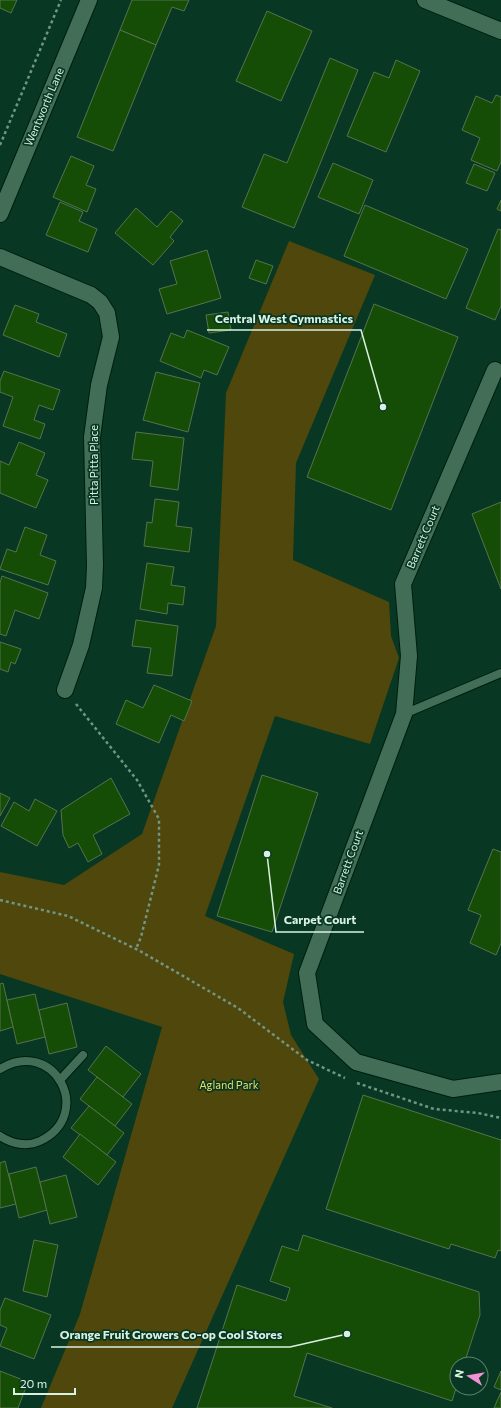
<svg xmlns="http://www.w3.org/2000/svg" width="501" height="1408" font-family="Commissioner,sans-serif">
<style>
.green{fill:#4f470c}
.building{fill:#164d06;stroke:#55724f}
.lines{fill:none;stroke-linecap:round;stroke-linejoin:round}
.lane-casing{stroke:#001d0e;stroke-width:10}
.street-casing{stroke:#001d0e;stroke-width:18}
.path{stroke:#729685;stroke-width:2.5;stroke-dasharray:3 3;stroke-linecap:butt}
.lane{stroke:#426e57;stroke-width:8}
.street{stroke:#426e57;stroke-width:16}
.labels{text-anchor:middle;stroke-width:3.5;stroke-linejoin:round;paint-order:stroke}
.street-label{font-size:11px;fill:#d9f1e3;stroke:#083823}
.park-label{font-size:11px;fill:#f0dc62;stroke:#083823}
.leader{fill:none;stroke:#d9f1e3;stroke-width:1.5}
.callout-dot{fill:#d9f1e3;stroke:#083823;stroke-width:1.5}
.callout-label{font-size:12px;text-anchor:middle;font-weight:bold;fill:#d9f1e3;stroke:#083823;stroke-width:3.5;stroke-linejoin:round;paint-order:stroke}
</style>
<rect width="100%" height="100%" fill="#083823"/>
<!-- green -->
<path class="green" d="M289 241 375 275 296 463 293 560 389 602 391 636 399 658 370 744 275 716 205 916 294 954 283 1002 291 1035 319 1079 172 1408H41L80 1314 162 1027 0 974V872L64 885 142 834 216 626 226 393Z"/>
<!-- building -->
<g class="building">
<path d="M0 0H17L11 13 0 8Z"/>
<path d="M132 0H189L184 11 172 7 156 45 120 30Z"/>
<path d="M267 11 312 31 281 101 236 81Z"/>
<path d="M120 30 156 45 113 151 77 137Z"/>
<path d="M330 58 358 70 294 228 242 207 264 154 287 163Z"/>
<path d="M396 60 420 71 386 152 347 136 374 72 389 78Z"/>
<path d="M496 95 501 97V162L497 171 471 160 480 138 462 130 476 96 492 103Z"/>
<path d="M71 156 94 166 86 185 96 189 87 212 53 197Z"/>
<path d="M333 163 373 180 359 214 318 197Z"/>
<path d="M474 164 495 173 487 191 466 183Z"/>
<path d="M501 200V211L497 209Z"/>
<path d="M60 202 83 212 79 221 97 229 88 252 46 235Z"/>
<path d="M365 205 468 249 446 299 344 256Z"/>
<path d="M136 208 157 227 171 211 183 221 170 237 174 241 153 265 115 233Z"/>
<path d="M498 229 501 230V306L495 320 466 308Z"/>
<path d="M207 250 221 298 167 314 159 289 177 284 170 261Z"/>
<path d="M256 260 273 266 266 284 249 278Z"/>
<path d="M374 304 458 337 391 510 307 477Z"/>
<path d="M15 305 39 314 36 322 67 334 59 357 3 335Z"/>
<path d="M228 312 231 330 209 333 206 315Z"/>
<path d="M187 330 229 347 217 375 204 370 201 378 160 361 171 333 184 338Z"/>
<path d="M4 371 60 390 53 410 39 405 34 420 45 424 40 439 3 426 13 397 0 392V381Z"/>
<path d="M156 372 200 383 188 432 143 420Z"/>
<path d="M136 432 184 438 178 490 150 486 153 461 132 459Z"/>
<path d="M19 442 45 453 36 475 48 480 36 508 0 493V461L9 465Z"/>
<path d="M155 499 179 502 176 526 192 528 189 552 144 546 147 522 152 523Z"/>
<path d="M501 502V589L472 514Z"/>
<path d="M25 527 47 535 40 555 56 561 48 585 0 569 7 549 16 552Z"/>
<path d="M147 563 174 567 171 585 185 587 183 605 168 603 167 614 140 609Z"/>
<path d="M2 576 48 593 39 619 15 610 6 636 0 634V583Z"/>
<path d="M136 620 178 626 172 676 147 673 151 648 132 646Z"/>
<path d="M0 642 21 649 15 664 11 662 8 672 0 669Z"/>
<path d="M154 685 192 701 184 721 171 715 159 743 116 724 126 700 143 708Z"/>
<path d="M262 775 318 793 272 932 217 916Z"/>
<path d="M111 778 130 814 93 835 102 854 88 862 78 843 69 848 63 835 61 810Z"/>
<path d="M0 793 10 798 0 816Z"/>
<path d="M35 799 57 811 37 846 1 826 14 802 29 811Z"/>
<path d="M493 849 501 852V943L496 955 470 943 481 915 468 910Z"/>
<path d="M3 983 13 1027 0 1031V984Z"/>
<path d="M35 994 45 1037 17 1044 7 1000Z"/>
<path d="M67 1003 77 1047 49 1054 39 1010Z"/>
<path d="M106 1046 141 1074 123 1097 88 1070Z"/>
<path d="M97 1077 132 1104 115 1126 80 1099Z"/>
<path d="M363 1095 501 1140V1251L498 1250 495 1258 451 1244 449 1249 326 1209Z"/>
<path d="M89 1106 124 1133 107 1155 71 1128Z"/>
<path d="M80 1134 116 1162 98 1185 63 1157Z"/>
<path d="M5 1161 16 1204 0 1208V1163Z"/>
<path d="M36 1167 47 1210 19 1218 9 1174Z"/>
<path d="M66 1175 77 1217 50 1224 40 1182Z"/>
<path d="M303 1235 479 1292 480 1315 464 1364H457V1385L452 1401 307 1353 294 1396 332 1408H197L237 1285 286 1301 290 1288 270 1281 282 1246 298 1251Z"/>
<path d="M34 1240 58 1245 47 1297 23 1291Z"/>
<path d="M5 1298 51 1315 34 1359 0 1346 7 1328 0 1325V1310Z"/>
<path d="M0 1371 28 1382 18 1408H0Z"/>
<path d="M501 1371V1390L494 1387Z"/>
<path d="M501 1392V1408H494Z"/>
</g>
<g class="lines">
<defs>
<g id="lane">
<path d="M404 714 501 673"/>
<path d="M0 1069C55 1036 95 1115 40 1141 27 1147 12 1144 0 1136"/>
<path d="M60 1080 83 1055"/>
</g>
<g id="street">
<path d="M425 0 501 31"/>
<path d="M0 214 89 0"/>
<path d="M0 257 91 295 100 302 107 313 111 337 99 385 92 437 95 565 94 588 81 645 65 690"/>
<path d="M495 370 403 584 409 656 404 714 307 973 315 1024 356 1062 453 1089 501 1082"/>
</g>
</defs>
<!-- lane casing -->
<use href="#lane" class="lane-casing"/>
<!-- street casing -->
<use href="#street" class="street-casing"/>
<!-- path -->
<g class="path">
<path d="M0 145 61 0"/>
<path d="M76 704 137 780 159 819V865L141 937 136 949"/>
<path d="M0 900 68 916 140 951 238 1008 307 1060 345 1078"/>
<path d="M357 1083 434 1109 478 1113 501 1118"/>
</g>
<!-- lane -->
<use href="#lane" class="lane"/>
<!-- street -->
<use href="#street" class="street"/>
</g>
<g class="labels">
<!-- street labels -->
<g class="street-label">
<text transform="translate(44 107) rotate(-67)" y="4">Wentworth Lane</text>
<text transform="translate(94 465) rotate(-90)" y="4">Pitta Pitta Place</text>
<text transform="translate(423 537) rotate(-67)" y="4">Barrett Court</text>
<text transform="translate(348 862) rotate(-70)" y="4">Barrett Court</text>
</g>
<!-- park labels -->
<g class="park-label">
<text x="229" y="1089">Agland Park</text>
</g>
</g>
<!-- callouts -->
<path class="leader" d="M383 407L361 330H207M267 854L276 932H364M347 1334L290 1347H51"/>
<g class="callout-dot">
<circle cx="383" cy="407" r="4"/>
<circle cx="267" cy="854" r="4"/>
<circle cx="347" cy="1334" r="4"/>
</g>
<g class="callout-label">
<text x="284" y="323">Central West Gymnastics</text>
<text x="320" y="924">Carpet Court</text>
<text x="171" y="1339">Orange Fruit Growers Co-op Cool Stores</text>
</g>
<!-- north arrow -->
<g transform="translate(469 1376) rotate(282)"><circle r="19" fill="#083823" stroke="#5c8270"/>
<path d="M0-3L7 15L0 10L-7 15Z" fill="#f491d4"/>
<text y="-6" font-size="11" font-weight="bold" text-anchor="middle" fill="#d9f1e3">N</text>
</g>
<!-- scale -->
<path d="M14 1388v6h61v-6" fill="none" stroke="#d9f1e3" stroke-width="2"/>
<text x="20" y="1388" font-size="12" fill="#d9f1e3" stroke="#083823" stroke-width="3" paint-order="stroke">20 m</text>
</svg>
